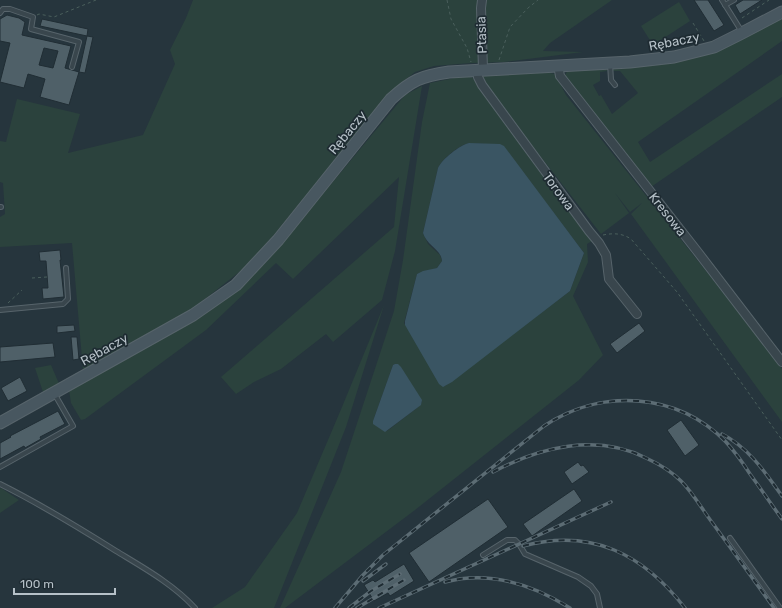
<svg xmlns="http://www.w3.org/2000/svg" width="782" height="608" font-family="Rubik,sans-serif">
<style>
.green{fill:#2b423d;fill-rule:evenodd}
.water{fill:#3a5563}
.building{fill:#4f6068;stroke:#202d34;fill-rule:evenodd}
.lines{fill:none;stroke-linecap:round;stroke-linejoin:round}
.lane-casing{stroke:#57646b;stroke-width:6}
.street-casing{stroke:#57646b;stroke-width:10}
.secondary-casing{stroke:#57646b;stroke-width:13}
.path{stroke:#4a5f5c;stroke-width:1;stroke-dasharray:3 3;stroke-linecap:butt}
.lane{stroke:#39464d;stroke-width:4}
.street{stroke:#39464d;stroke-width:8}
.secondary{stroke:#485760;stroke-width:11}
.rail-casing{stroke:#5c6c74;stroke-width:3.5}
.rail{stroke:#1e2b32;stroke-width:2;stroke-dasharray:6;stroke-linecap:butt}
.labels{text-anchor:middle;stroke-width:3.5;stroke-linejoin:round;paint-order:stroke}
.street-label{font-size:13px;fill:#b6c1c8;stroke:#1e2b32}
</style>
<rect width="100%" height="100%" fill="#26353d"/>
<!-- green -->
<g class="green">
<path d="M193 0H612L550 43 543 51 583 52 504 62 471 63 434 66 415 72 388 94 253 261 195 307 83 370 72 243 0 247V217L5 214 3 183 0 182V141L6 142 17 99 80 114 68 153 143 135 175 64 170 50 186 18Z"/>
<path d="M679 2 690 21 653 45 641 26Z"/>
<path d="M782 17V41L638 142 650 162 782 74V97L651 187 566 81 565 75 568 70 606 69 607 71 600 72V81L593 85 599 96 601 95 612 114 638 93 620 71H612L615 67 682 59Z"/>
<path d="M535 70 555 74 566 95 772 354 782 369V422L631 214 642 203 630 212 615 193 629 213 601 234 523 134 482 79 484 74Z"/>
<path d="M469 75 474 79 592 241 587 244 588 262 573 296 603 355 579 380 415 510 285 608H280L341 472 394 311 403 260 422 122 430 83ZM469 143 502 145 584 253 570 291 445 386 404 323 417 274 437 268 442 261 440 255 428 244 423 233 438 168C443 158 458 146 469 143ZM395 364 422 402 417 408 387 431 373 421 393 365Z"/>
<path d="M422 86 395 251 382 300 333 342 326 334 281 369 254 382 236 394 221 377 394 227 399 177 293 279 276 263 206 330 85 419 81 420 71 403 69 390 205 314 268 260 405 95Z"/>
<path d="M384 305 346 427 274 608H212L245 587 297 513 342 407Z"/>
<path d="M51 365 60 386 44 395 35 368Z"/>
<path d="M1 488 19 500 0 513V489Z"/>
</g>
<!-- water -->
<g class="water">
<path d="M469 143 500 144 504 146 584 253 570 291 452 382 443 387 439 384 405 325V321L417 274 423 271 437 268 442 261C441 249 427 246 423 233L438 168C442 159 460 145 469 143Z"/>
<path d="M395 364H398L401 367 422 400 421 405 385 432 373 424V421L393 365Z"/>
</g>
<!-- building -->
<g class="building">
<path d="M694 0H708L724 25 714 31Z"/>
<path d="M743 0H762L740 14 735 5Z"/>
<path d="M7 15 19 18 25 22 22 35 71 46 65 68 79 72 69 105 40 97 45 79 28 74 24 88 0 82 10 43 0 41V19ZM44 48 58 51 53 68 39 65Z"/>
<path d="M42 19 88 29 87 36 40 26Z"/>
<path d="M87 36 93 37 85 73 79 72Z"/>
<path d="M60 250 61 260H60L64 297 43 299 42 288H48L46 261H40L39 252Z"/>
<path d="M639 323 645 331 617 353 610 344Z"/>
<path d="M74 325 75 331 57 333V326Z"/>
<path d="M71 337H77L79 359 73 360Z"/>
<path d="M53 343 55 357 0 362V347Z"/>
<path d="M20 377 27 391 8 401 1 388Z"/>
<path d="M58 411 65 424 40 437 41 439 25 448 24 446 0 459V443L11 437 10 436Z"/>
<path d="M681 420 699 445 685 456 667 430Z"/>
<path d="M578 462 581 466 583 465 589 472 572 484 564 472Z"/>
<path d="M574 489 582 501 532 536 523 524Z"/>
<path d="M488 499 508 527 429 582 409 553Z"/>
<path d="M404 564 414 581 390 596 388 593 374 601 364 585 373 580 375 582Z"/>
</g>
<g class="lines">
<defs>
<g id="lane">
<path d="M722 0 742 32"/>
<path d="M725 5 734 0"/>
<path d="M0 13 3 9H10L33 17 31 29 79 42 72 67"/>
<path d="M610 63 611 80 615 85"/>
<path d="M0 207H1"/>
<path d="M0 310 63 304 68 299 66 268"/>
<path d="M0 467 73 426 54 393"/>
<path d="M0 484C40 504 78 527 116 551 144 568 173 584 195 608"/>
<path d="M730 538 780 608"/>
<path d="M483 555 507 540H515L519 544 525 554 578 577 591 586 597 594 600 608"/>
</g>
<g id="street">
<path d="M482 0 481 8 483 69"/>
<path d="M558 65 560 76 697 251 782 362"/>
<path d="M477 70 478 77 482 85 589 231 599 243 606 255 609 279 637 314"/>
</g>
<path id="secondary" d="M0 423 193 315 236 285 278 240 391 99C412 80 421 76 449 72L630 62 674 57 714 47 740 34 782 12"/>
</defs>
<!-- lane casing -->
<use href="#lane" class="lane-casing"/>
<!-- street casing -->
<use href="#street" class="street-casing"/>
<!-- secondary casing -->
<use href="#secondary" class="secondary-casing"/>
<!-- path -->
<g class="path">
<path d="M447 0 451 19 467 48 471 62"/>
<path d="M37 15 39 14 54 17 96 0"/>
<path d="M742 18 769 0"/>
<path d="M693 23 704 41"/>
<path d="M499 60 510 27 528 8 538 0"/>
<path d="M603 235C613 233 622 233 631 239L677 292 782 440"/>
<path d="M32 278 47 277"/>
<path d="M8 303 22 290"/>
</g>
<!-- lane -->
<use href="#lane" class="lane"/>
<!-- street -->
<use href="#street" class="street"/>
<!-- secondary -->
<use href="#secondary" class="secondary"/>
<defs>
<g id="rail">
<path d="M722 434C749 448 765 472 782 496"/>
<path d="M493 472C540 447 596 433 646 458 659 464 671 471 681 481 694 494 703 511 714 525 734 553 754 580 774 608"/>
<path d="M523 546C592 528 643 554 685 608"/>
<path d="M363 581 386 564"/>
<path d="M445 582C489 570 533 585 570 608"/>
<path d="M335 608 363 575 383 555 544 426C601 388 677 392 726 442 735 452 743 463 750 474 761 489 771 504 782 519"/>
<path d="M349 608 371 591 400 574"/>
<path d="M357 608 404 580"/>
<path d="M379 608 611 502"/>
</g>
</defs>
<!-- rail casing -->
<use href="#rail" class="rail-casing"/>
<!-- rail -->
<use href="#rail" class="rail"/>
</g>
<g class="labels">
<!-- street labels -->
<g class="street-label">
<text transform="translate(481 35) rotate(-92)" y="5">Ptasia</text>
<text transform="translate(674 41) rotate(-11)" y="5">Rębaczy</text>
<text transform="translate(347 132) rotate(-51)" y="5">Rębaczy</text>
<text transform="translate(559 191) rotate(54)" y="5">Torowa</text>
<text transform="translate(668 214) rotate(52)" y="5">Kresowa</text>
<text transform="translate(104 349) rotate(-29)" y="5">Rębaczy</text>
</g>
</g>
<!-- scale -->
<path d="M14 588v6h101v-6" fill="none" stroke="#b6c1c8" stroke-width="2"/>
<text x="20" y="588" font-size="12" fill="#b6c1c8" stroke="#1e2b32" stroke-width="3" paint-order="stroke">100 m</text>
</svg>
